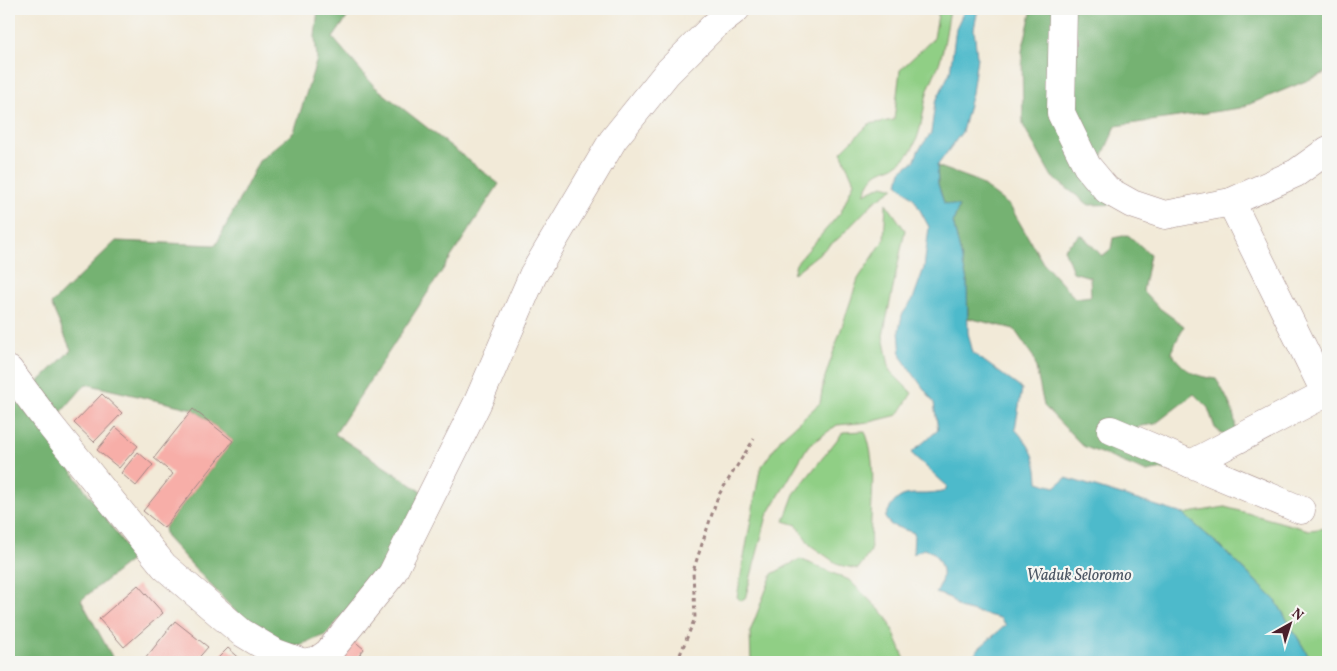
<svg xmlns="http://www.w3.org/2000/svg" width="1337" height="671" font-family="Vollkorn,serif">
<style>
.green{fill:#90cf85;stroke:#6d7758}
.forest{fill:#74b272;stroke:#5f684e}
.water{fill:#4ebacb;stroke:#4c6c7b}
.building{fill:#f7aea8}
.lines{fill:none;stroke-linecap:round;stroke-linejoin:round}
.minor-casing{stroke:#9e8482;stroke-width:29}
.path{stroke:#9e8482;stroke-width:3;stroke-dasharray:4 4;stroke-linecap:butt}
.minor{stroke:#fff;stroke-width:28}
.labels{text-anchor:middle;stroke-width:4.5;stroke-linejoin:round;paint-order:stroke}
.water-label{font-size:16px;font-style:italic;fill:#4b5563;stroke:#f6f6f2}
</style>
<rect width="100%" height="100%" fill="#f6f6f2"/>
<filter id="ink" filterUnits="userSpaceOnUse"><feTurbulence type="fractalNoise" baseFrequency=".02" numOctaves="2"/><feDisplacementMap in="SourceGraphic" scale="10" xChannelSelector="R" yChannelSelector="G"/><feConvolveMatrix kernelMatrix="1 2 1 2 8 2 1 2 1" color-interpolation-filters="sRGB"/></filter>
<filter id="wash" filterUnits="userSpaceOnUse"><feTurbulence type="fractalNoise" baseFrequency=".0096" numOctaves="4" result="noise"/><feDisplacementMap in="SourceGraphic" scale="20" xChannelSelector="R" yChannelSelector="G"/><feGaussianBlur stdDeviation="1.12" result="paint"/><feColorMatrix in="noise" values="0 0 0 0 0 0 0 0 0 0 0 0 0 0 0 0 0 1.4 0 .05"/><feComposite in="paint" operator="in"/></filter>
<g filter="url(#wash)">
<rect width="100%" height="100%" fill="#f2ead8"/>
<!-- green -->
<g class="green">
<path d="M939 9H950C947 26 945 44 940 61 937 71 931 80 928 90 922 111 922 142 905 158 886 176 876 162 864 194L883 185 894 188 874 202 839 238 793 274 796 264 841 212 854 182 841 152 869 124 894 120 900 70 934 38Z"/>
<path d="M886 203 905 230 883 336 890 371 912 393 898 415 870 422 837 425 808 446 767 516 745 599 741 601 737 597 760 469 782 437 820 403 824 380 858 279 884 240Z"/>
<path d="M865 431C880 470 868 511 871 551L858 569 839 565 810 545 797 525 784 521 794 494 843 432Z"/>
<path d="M1225 507 1309 530 1328 528V662H1312L1276 601 1221 547 1183 514Z"/>
<path d="M800 559 849 580 887 617 906 662H751L750 632 772 574Z"/>
</g>
<!-- forest -->
<g class="forest">
<path d="M318 9H353L333 38 374 86 499 184 335 434 424 493 380 570 326 635 299 645 281 644 233 609 166 537 164 528 233 441 193 409 86 384 50 425 26 394 71 350 51 304 116 241 216 245 259 161 294 132 317 59 315 37Z"/>
<path d="M1032 9H1328V72L1240 108 1116 126 1102 157 1132 204 1089 205 1052 177 1023 125 1022 51Z"/>
<path d="M937 166 975 180 1010 206 1043 263 1075 298 1091 296 1090 277 1073 272 1064 249 1081 234 1102 256 1111 249 1113 238 1128 235 1150 254 1143 291 1158 307 1184 326 1171 352C1184 371 1194 376 1216 379 1224 391 1238 417 1235 431L1225 436 1215 428 1208 408 1194 394 1155 424 1135 427 1191 464 1147 472 1083 446 1044 406 1034 358 1014 329 968 318 967 281 953 222 959 207 944 203 938 184Z"/>
<path d="M9 383 134 558 81 600 115 662H9Z"/>
</g>
<!-- water -->
<path class="water" d="M965 9H978L974 29 977 57 972 93 962 132 937 166 938 184 944 203 959 206 953 222 967 281 968 333 973 353 1022 389 1015 429C1031 447 1037 457 1038 482L1055 487 1066 478 1183 514 1221 547 1276 601 1312 662H969L979 648 1006 625 1000 618 959 608 950 598 936 593C945 577 944 568 934 553L924 549 913 554 914 533 891 525 885 518C900 482 916 500 945 491L947 486 911 453 938 430 934 403 901 357 899 330 902 315 913 299 924 268 929 227 914 199 898 184 901 171 915 160 918 151 931 133 935 103 950 72 956 28Z"/>
<g id="blocks">
<!-- building -->
<g class="building">
<path d="M102 394 122 413 94 442 74 423Z"/>
<path d="M193 409 233 441 164 528 143 511 173 474 154 458Z"/>
<path d="M116 427 138 446 119 468 97 450Z"/>
<path d="M138 452 153 465 136 486 121 473Z"/>
<path d="M138 585 163 613 124 647 99 619Z"/>
<path d="M175 621 208 647 195 662H149L145 659Z"/>
<path d="M352 639 364 649 354 662H335Z"/>
<path d="M228 648 244 662H214Z"/>
</g>
</g>
</g>
<g filter="url(#ink)">
<use href="#blocks" fill-opacity="0" stroke="#9e8482" stroke-width="1"/>
<g class="lines">
<defs>
<g id="minor">
<path d="M1063 9 1061 113 1087 166 1107 190 1132 204 1165 215 1231 202 1296 173 1328 150"/>
<path d="M1231 202 1326 394"/>
<path d="M9 370 50 425 164 566 241 632 276 653 301 662"/>
<path d="M1111 430 1301 510"/>
<path d="M1191 464 1328 392"/>
<path d="M308 662 318 660 328 653 392 574 477 404 533 275 613 140 667 73 714 26 736 9"/>
</g>
</defs>
<!-- minor casing -->
<use href="#minor" class="minor-casing"/>
<!-- path -->
<path class="path" d="M677 662 695 618 693 571 718 496 754 439"/>
<!-- minor -->
<use href="#minor" class="minor"/>
</g>
</g>
<g class="labels">
<!-- water labels -->
<g class="water-label">
<text x="1079" y="580">Waduk Seloromo</text>
</g>
</g>
<!-- margin -->
<rect width="1337" height="671" fill="none" stroke="#f6f6f2" stroke-width="30"/>
<!-- north arrow -->
<g transform="translate(1290 624) rotate(39)" stroke="#f6f6f2" stroke-width="4" paint-order="stroke">
<path d="M0-4L9 19L0 12L-9 19Z" fill="#4a1f2b"/>
<text y="-8" font-size="14" font-weight="bold" text-anchor="middle" fill="#4a1f2b">N</text>
</g>
</svg>
